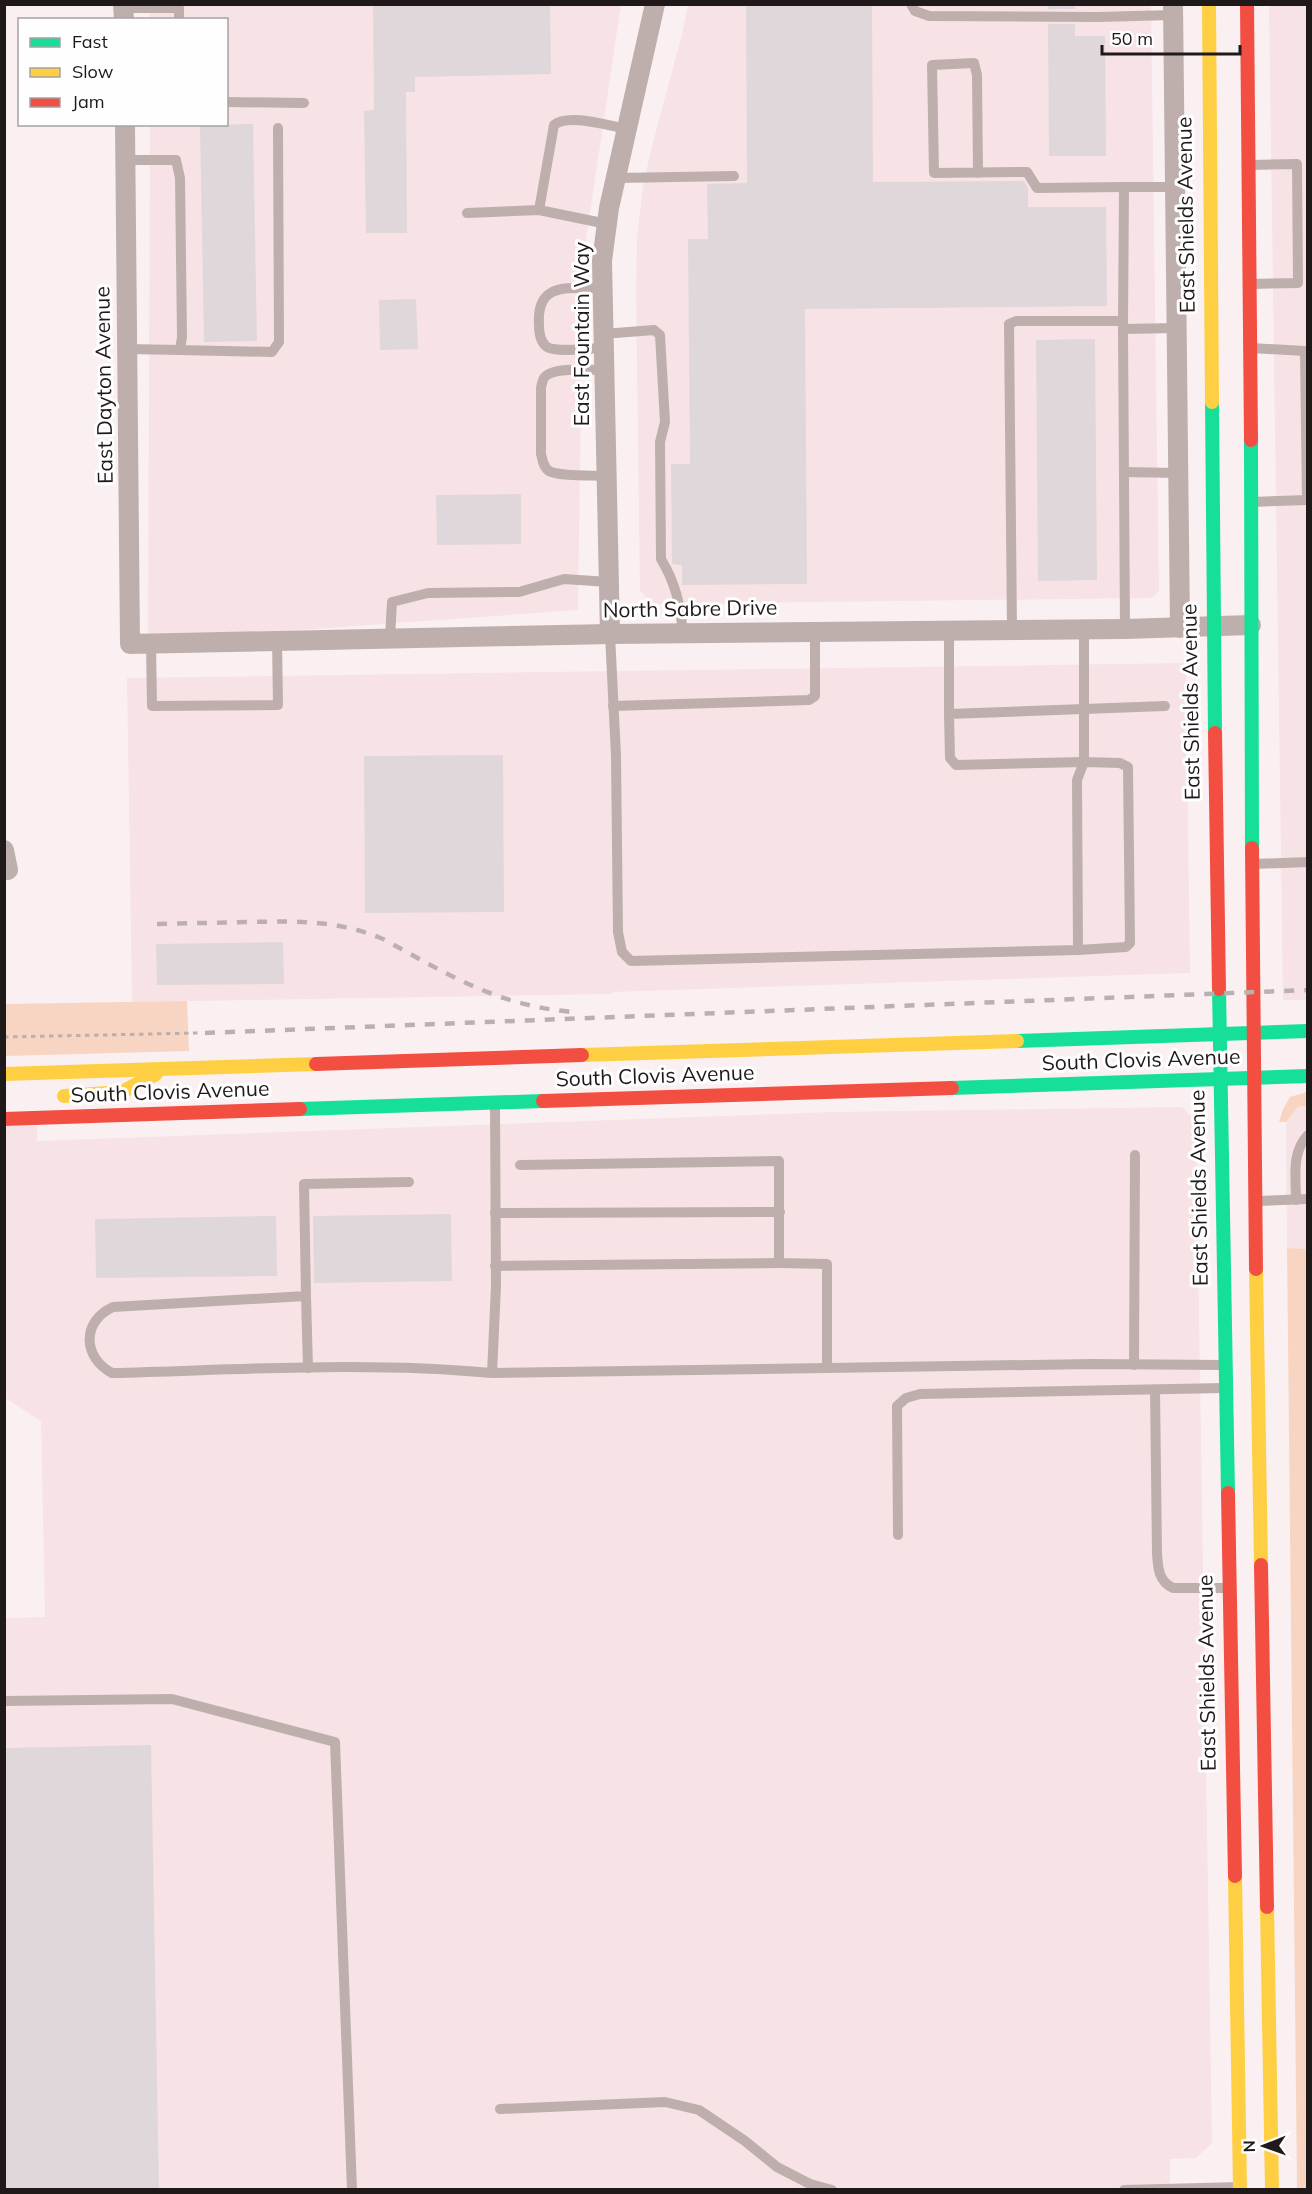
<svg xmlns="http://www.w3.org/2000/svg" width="1312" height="2194" font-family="Mulish,sans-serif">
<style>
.built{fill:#f7e3e6}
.green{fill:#f8d5c2}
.building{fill:#dfd7da}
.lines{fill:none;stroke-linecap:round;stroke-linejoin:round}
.path{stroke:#bbb0af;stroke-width:3;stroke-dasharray:4.5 4.5;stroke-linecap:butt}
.lane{stroke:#beafad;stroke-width:10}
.street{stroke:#beafad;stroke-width:20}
.fast{stroke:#16e098;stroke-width:14}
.slow{stroke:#ffcf43;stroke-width:14}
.jam{stroke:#f24e42;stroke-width:14}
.rail{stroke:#bbb0b1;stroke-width:4.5;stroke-dasharray:10 10;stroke-linecap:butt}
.labels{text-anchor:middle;stroke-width:6;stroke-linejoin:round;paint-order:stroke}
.street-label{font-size:21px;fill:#20191a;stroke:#fefefe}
</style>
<rect width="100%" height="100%" fill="#faf0f2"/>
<!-- built -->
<g class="built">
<path d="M150 5H621L583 260 578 610 148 641 150 125 226 124V20L150 19Z"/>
<path d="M688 5H1151L1159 591 1152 598 653 604 640 591 636 291 637 238 643 186 652 146 682 34Z"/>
<path d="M1269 5H1308L1307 1000H1283Z"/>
<path d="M1186 663 1190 973 613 992 612 994 132 1002 127 678Z"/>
<path d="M1307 1106V1249L1287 1248 1286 1122 1298 1107Z"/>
<path d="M1182 1107 1196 1121 1212 2143 1196 2158 1170 2159V2190L5 2189V1618L45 1617 41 1421 5 1398 4 1126H37V1141L833 1112Z"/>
</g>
<!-- green -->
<g class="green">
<path d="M187 1001 189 1051 5 1056V1004Z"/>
<path d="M1307 1092V1106L1298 1107 1286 1122H1279L1283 1109 1290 1097Z"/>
<path d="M1287 1248 1308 1249 1307 2190 1297 2189Z"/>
</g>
<!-- building -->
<g class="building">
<path d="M373 4H550L551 74 415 77V92H406L407 233H366L364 111 374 110Z"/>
<path d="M746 4H872L873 182 1024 181 1028 188V207H1106L1107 306 805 309 807 584 682 585V565L672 564 671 464H690L688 239H708L707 184 747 183Z"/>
<rect x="1048" y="4" width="27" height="5"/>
<path d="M1048 24H1075V36H1105L1106 156H1049Z"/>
<path d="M253 124 257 341 204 342 200 125Z"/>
<path d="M416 299 418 349 380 350 379 300Z"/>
<path d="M1095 339 1097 580 1038 581 1036 340Z"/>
<path d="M521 494V544L437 545 436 495Z"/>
<path d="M503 755 504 912 365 913 364 756Z"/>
<path d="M283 942 284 984 157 985 156 944Z"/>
<path d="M451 1214 452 1281 314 1283 313 1216Z"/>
<path d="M276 1216 277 1276 96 1278 95 1219Z"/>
<path d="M151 1745 159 2190H4V1748Z"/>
</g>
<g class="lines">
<!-- path -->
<path class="path" d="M4 1037 199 1033"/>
<!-- lane -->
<g class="lane">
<path d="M911 4 915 11 929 16 1097 17 1173 15"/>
<path d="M124 8H179V20"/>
<path d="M226 102 304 103"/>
<path d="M125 160H176L180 178 182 337 180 350 272 352 279 342 278 128"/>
<path d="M978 173 977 75 974 63 932 65 934 173 1027 172 1037 188 1124 187"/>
<path d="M616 178 734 176"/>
<path d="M539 210 554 125C568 113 609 126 627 129"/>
<path d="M467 213 539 210 607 224"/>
<path d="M1250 284 1298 283 1297 164 1251 165"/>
<path d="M602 288C570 289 536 280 539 325 539 332 540 342 547 347 557 353 591 348 604 348"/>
<path d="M1123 326 1124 187H1175"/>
<path d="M603 334 654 330 660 335 665 422 660 442 661 559C676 584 680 604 683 633"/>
<path d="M1251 348 1305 351 1307 500 1251 502"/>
<path d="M127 349 180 350"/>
<path d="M604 370C591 370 552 366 544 378 543 379 541 387 541 388V454C543 461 543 467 549 471 561 477 593 475 607 476"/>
<path d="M1124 472 1178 473"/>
<path d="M1125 629 1123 329 1177 328"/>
<path d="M949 630V714"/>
<path d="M1012 630 1009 324 1016 321H1123"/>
<path d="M610 634 616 756 618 932 622 952 631 961 1078 950 1077 780 1084 762V629"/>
<path d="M390 638 392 602 428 593 519 592 564 579 609 582"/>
<path d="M151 644 152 706 278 705 277 641"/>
<path d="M613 706 809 700 815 696V632"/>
<path d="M1253 864 1308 862"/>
<path d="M1078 950 1126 947 1130 943 1128 767 1120 763 1084 762 956 765 950 758 949 714 1165 706"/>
<path d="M520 1165 779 1161V1263L827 1264V1368"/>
<path d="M409 1182 304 1184 306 1296 113 1307C82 1321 82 1357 112 1373 238 1370 366 1361 492 1373L1092 1364 1224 1365"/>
<path d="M1296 1200C1296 1178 1291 1152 1308 1135"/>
<path d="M1256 1201 1308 1199"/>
<path d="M495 1213 780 1212"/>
<path d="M495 1266 779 1263"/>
<path d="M306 1296 308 1368"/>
<path d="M1134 1365 1135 1155"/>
<path d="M492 1373 496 1286 495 1106"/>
<path d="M1155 1390 1157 1553C1158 1567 1158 1581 1173 1588H1229"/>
<path d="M898 1535 897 1406 906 1398 920 1394 1224 1388"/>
<path d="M4 1701 172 1699 335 1742 352 2190"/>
<path d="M500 2109 665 2102 699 2110 745 2141 777 2167 810 2184 832 2190"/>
<path d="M1124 2190 1240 2187"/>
</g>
<!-- street -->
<g class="street">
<path d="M123 4 124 20"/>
<path d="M1173 4 1180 628"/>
<path d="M125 124 130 644 610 634 1125 629 1251 625"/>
<path d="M610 634 602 261 609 208 655 4"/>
<path d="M4 850 8 870H4"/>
</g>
<!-- fast -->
<g class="fast">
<path d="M1212 402 1215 733"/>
<path d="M1251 440 1252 848"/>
<path d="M1219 989 1228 1493"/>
<path d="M1017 1041 1308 1031"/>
<path d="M952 1088 1308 1076"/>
<path d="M300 1109 543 1101"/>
</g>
<!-- slow -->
<g class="slow">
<path d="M1209 4 1212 402"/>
<path d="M582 1055 1017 1041"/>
<path d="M4 1074 316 1064"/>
<path d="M64 1096 122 1092 156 1074"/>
<path d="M1256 1269 1261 1565"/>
<path d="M1235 1876 1240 2190"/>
<path d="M1267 1907 1272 2190"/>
</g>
<!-- jam -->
<g class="jam">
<path d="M1247 4 1251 440"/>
<path d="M1215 733 1219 989"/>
<path d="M1252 848 1256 1269"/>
<path d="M316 1064 582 1055"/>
<path d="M543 1101 952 1088"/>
<path d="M4 1119 300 1109"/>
<path d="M1228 1493 1235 1876"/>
<path d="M1261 1565 1267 1907"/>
</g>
<!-- rail -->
<g class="rail">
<path d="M157 924C188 923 218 923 249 922 296 921 341 920 385 940 449 975 496 1005 572 1012"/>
<path d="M205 1033 1308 990"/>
</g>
</g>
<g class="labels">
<!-- street labels -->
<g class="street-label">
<text transform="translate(1186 215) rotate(-91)" y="7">East Shields Avenue</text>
<text transform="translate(582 334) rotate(-90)" y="7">East Fountain Way</text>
<text transform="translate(104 385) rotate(-91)" y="7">East Dayton Avenue</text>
<text transform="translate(690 609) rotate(-1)" y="7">North Sabre Drive</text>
<text transform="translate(1191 702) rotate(-91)" y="7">East Shields Avenue</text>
<text transform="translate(1141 1060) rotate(-2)" y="7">South Clovis Avenue</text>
<text transform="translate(655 1076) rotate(-2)" y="7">South Clovis Avenue</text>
<text transform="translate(170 1092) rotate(-2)" y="7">South Clovis Avenue</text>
<text transform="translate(1199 1188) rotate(-91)" y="7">East Shields Avenue</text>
<text transform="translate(1207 1673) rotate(-91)" y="7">East Shields Avenue</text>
</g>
</g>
<!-- border -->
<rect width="1312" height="2194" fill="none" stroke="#20191a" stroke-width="12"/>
<!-- legend -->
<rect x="18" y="18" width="210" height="108" fill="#fefefe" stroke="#a5a2a3" stroke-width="1.5"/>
<rect x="30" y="38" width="30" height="9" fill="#16e098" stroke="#a5a2a3" stroke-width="1.5"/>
<text x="72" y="48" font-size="18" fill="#20191a">Fast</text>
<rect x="30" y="68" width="30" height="9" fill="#ffcf43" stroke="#a5a2a3" stroke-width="1.5"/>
<text x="72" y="78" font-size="18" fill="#20191a">Slow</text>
<rect x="30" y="98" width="30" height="9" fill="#f24e42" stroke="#a5a2a3" stroke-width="1.5"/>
<text x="72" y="108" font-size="18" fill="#20191a">Jam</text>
<!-- north arrow -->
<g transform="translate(1264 2146) rotate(269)" stroke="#fefefe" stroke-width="4.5" paint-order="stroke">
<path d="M0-4.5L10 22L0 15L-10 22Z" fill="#20191a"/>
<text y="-9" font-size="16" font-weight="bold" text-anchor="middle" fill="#20191a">N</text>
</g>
<!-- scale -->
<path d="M1102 45v9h138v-9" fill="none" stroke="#20191a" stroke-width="3"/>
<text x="1111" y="45" font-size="18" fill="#20191a" stroke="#fefefe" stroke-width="4.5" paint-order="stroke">50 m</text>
</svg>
